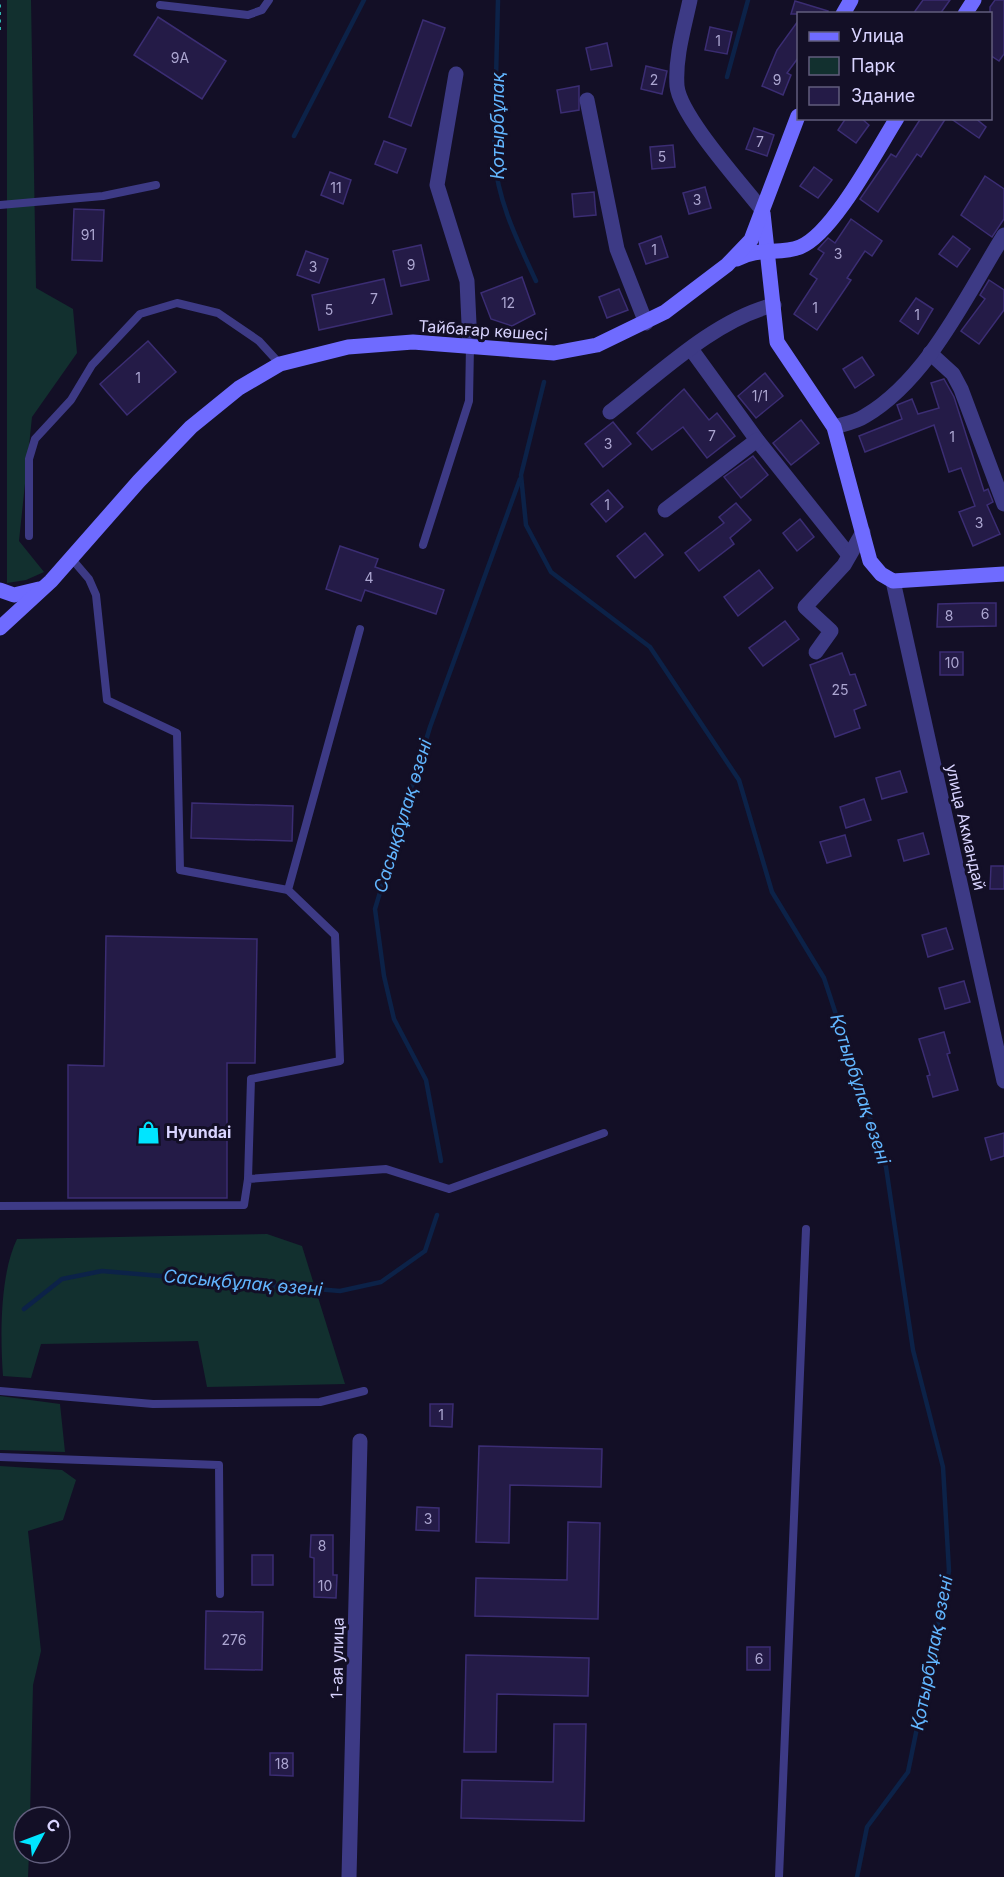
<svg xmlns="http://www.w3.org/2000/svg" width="1004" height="1877" font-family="Inter,sans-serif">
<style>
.green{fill:#12302f}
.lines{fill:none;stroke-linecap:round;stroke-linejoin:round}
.stream{stroke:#0c2248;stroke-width:4.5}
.building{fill:#241b47;stroke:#3b2d73;stroke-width:1.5}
.path{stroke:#2fb8b0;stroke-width:2;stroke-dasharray:3 4.5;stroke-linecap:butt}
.lane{stroke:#3d3a85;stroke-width:8}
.street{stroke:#3d3a85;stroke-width:15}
.secondary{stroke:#6f6bff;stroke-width:15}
.labels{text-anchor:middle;stroke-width:6;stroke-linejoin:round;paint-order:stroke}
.number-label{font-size:14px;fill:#aca6d1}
.street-label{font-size:16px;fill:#d9d4ff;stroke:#130f26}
.poi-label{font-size:16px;font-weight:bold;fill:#d9d4ff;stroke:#130f26;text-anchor:start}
.water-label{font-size:18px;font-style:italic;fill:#62b6ff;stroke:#130f26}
</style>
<rect width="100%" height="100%" fill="#130f26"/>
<!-- green -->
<g class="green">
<path d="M7 0H31L36 288 73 309 77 353 32 417 19 541 44 572 26 580 7 583Z"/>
<path d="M267 1234 302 1246 345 1384 207 1387 198 1341 41 1344 31 1378 3 1376C0 1335 0 1274 17 1239Z"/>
<path d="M0 1396 60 1404 65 1452 0 1450Z"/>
<path d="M0 1466 62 1470 76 1480 63 1520 28 1531 41 1651 33 1685 30 1817H24V1853H29L28 1877H0Z"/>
</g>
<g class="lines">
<!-- stream -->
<g class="stream">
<path d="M498 0 494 156C498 202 517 240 536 281"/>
<path d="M727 77 748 0"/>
<path d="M294 136 364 0"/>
<path d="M544 382 521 475 526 525 551 572 650 647 739 780 772 892 824 978 886 1167 913 1350 943 1467 949 1571 908 1772 867 1827 857 1877"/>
<path d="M441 1161 426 1080 394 1019 384 976 375 909 430 727 520 479"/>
<path d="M24 1309 62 1279 102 1271 340 1291 381 1282 425 1251 437 1215"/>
</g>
</g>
<!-- building -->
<g class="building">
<path d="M923 0H950L940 14H913Z"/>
<path d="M995 0H1004V54L999 61 990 55V7Z"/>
<path d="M795 1 828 11 827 14H791Z"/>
<path d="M158 17 226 61 202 99 134 55Z"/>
<path d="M423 20 445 28 411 126 389 117Z"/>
<path d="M798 21V58L787 73 791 75 783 95 762 86 777 50Z"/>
<path d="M710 27 732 32 727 54 705 50Z"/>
<path d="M607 43 612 66 591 70 586 48Z"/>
<path d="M646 66 667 71 662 94 641 89Z"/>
<path d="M579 86V110L561 113 557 90Z"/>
<path d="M846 118H861L869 125 856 143 838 130Z"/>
<path d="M921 118H946L921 157 917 154 878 212 860 199 891 154 896 157Z"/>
<path d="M950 118H975L986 127 979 138Z"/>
<path d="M754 128 774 135 767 156 746 149Z"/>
<path d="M384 141 406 149 397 173 375 164Z"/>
<path d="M673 145 675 167 652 169 650 147Z"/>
<path d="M814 167 832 180 818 198 800 186Z"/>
<path d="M330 172 351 180 343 204 321 195Z"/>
<path d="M985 176 1004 189V219L992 237 961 215Z"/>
<path d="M705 187 711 208 689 214 683 193Z"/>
<path d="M594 192 596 215 574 217 572 194Z"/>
<path d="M74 209 104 210 102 261 72 260Z"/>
<path d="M851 219 882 241 872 256 865 251 847 278 851 280 817 330 794 314 817 279 810 274 824 253 818 249 828 238 835 243Z"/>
<path d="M661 236 668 257 646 264 639 244Z"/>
<path d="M953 236 970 249 957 267 939 254Z"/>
<path d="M421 245 429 280 401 286 393 251Z"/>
<path d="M306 251 328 259 319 283 297 275Z"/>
<path d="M522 277 535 314 512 326 491 319 481 293Z"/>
<path d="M384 279 392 314 319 330 312 295Z"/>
<path d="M989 280 1004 290V310L979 344 961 331 985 299 980 295Z"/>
<path d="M619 289 628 310 607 318 599 297Z"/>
<path d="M916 298 933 309 918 334 900 321Z"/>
<path d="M148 341 176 372 127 415 100 384Z"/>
<path d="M862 357 874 375 855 388 843 369Z"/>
<path d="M765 373 783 396 756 418 738 396Z"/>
<path d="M944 379 954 397 984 491 988 489 993 502 987 505 1000 534 973 546 959 512 975 506 961 468 949 472 934 425 865 452 859 436 902 419 897 405 912 399 918 414 939 408 931 383Z"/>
<path d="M684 389 709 420 717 413 735 436 707 458 683 427 652 450 637 433Z"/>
<path d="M801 420 819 443 791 465 773 443Z"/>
<path d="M613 422 631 444 603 467 585 444Z"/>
<path d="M753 456 768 475 741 498 724 477Z"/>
<path d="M608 490 623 507 606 522 591 504Z"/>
<path d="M736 503 751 520 730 538 734 544 699 571 685 553 724 523 719 517Z"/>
<path d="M800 519 814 537 797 551 783 533Z"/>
<path d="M645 533 663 555 635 578 617 556Z"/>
<path d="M340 546 378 559 375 567 444 590 436 614 365 590 361 601 326 589Z"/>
<path d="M759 570 773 588 738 616 724 597Z"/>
<path d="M974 603H996V626L937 627 938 604Z"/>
<path d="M785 621 799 639 763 666 749 648Z"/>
<rect x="940" y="652" width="23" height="23"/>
<path d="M842 653 850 675 855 674 866 705 854 710 860 728 835 737 810 665Z"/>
<path d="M900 771 907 792 882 799 876 778Z"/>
<path d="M864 799 871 820 846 828 840 807Z"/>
<path d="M192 803 293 806 292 841 191 838Z"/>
<path d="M923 833 929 854 904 861 898 840Z"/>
<path d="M845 835 851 856 827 863 820 842Z"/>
<path d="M991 866H1004V889H990Z"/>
<path d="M946 928 953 949 928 957 922 935Z"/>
<path d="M106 936 257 939 255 1063H227V1198H68V1065L104 1066Z"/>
<path d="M964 981 970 1002 945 1009 939 988Z"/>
<path d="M944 1032 950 1053 947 1054 958 1090 933 1097 927 1076 930 1075 919 1039Z"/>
<path d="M1004 1133V1156L991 1160 985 1138Z"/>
<path d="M430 1404H453L452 1427 430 1426Z"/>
<path d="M479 1446 602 1449 601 1487 510 1485 509 1543 476 1542Z"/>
<path d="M417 1507 439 1508V1531L416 1530Z"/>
<path d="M568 1522 600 1523 598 1619 475 1616 476 1578 567 1580Z"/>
<path d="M311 1535H333V1575H337L336 1598 314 1597V1558L310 1557Z"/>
<rect x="252" y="1555" width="21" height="30"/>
<path d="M206 1611 263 1612 262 1670 205 1669Z"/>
<rect x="747" y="1647" width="23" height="23"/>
<path d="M466 1655 589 1658 588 1696 497 1694 496 1752H464Z"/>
<path d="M554 1724H586L584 1821 461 1818 462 1780 553 1782Z"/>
<path d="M270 1753H293V1776L270 1775Z"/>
</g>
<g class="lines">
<!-- path -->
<path class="path" d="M0 30V0"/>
<!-- lane -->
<g class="lane">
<path d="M160 5 248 15 262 10 269 0"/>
<path d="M0 205 103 196 156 185"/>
<path d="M29 536V459L35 439 71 400 92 365 140 314 177 303 218 313 259 341 280 364"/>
<path d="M423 545 469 401 470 346"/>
<path d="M71 558 89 579 96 595 107 700 177 733 180 870 288 890"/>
<path d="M248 1179 251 1079 340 1061 335 935 288 890 360 629"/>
<path d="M0 1206 244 1205 248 1179 386 1169 449 1189 604 1133"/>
<path d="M0 1391 153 1404 320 1402 364 1391"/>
<path d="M0 1457 219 1465 220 1594"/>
<path d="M779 1877 806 1229"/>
</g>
<!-- street -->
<g class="street">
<path d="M690 0C684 28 675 57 677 86 680 116 742 184 762 210"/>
<path d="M456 74 437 185 467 281 470 345"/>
<path d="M587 100 617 249 646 323"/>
<path d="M691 349 757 440 848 554"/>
<path d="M930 353 953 374 961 389 1004 504"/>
<path d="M610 412C658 375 715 319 774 305"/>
<path d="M834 427C844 424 856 422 865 416 928 379 966 296 1004 235"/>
<path d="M665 510 757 440"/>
<path d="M893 581 1004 1081"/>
<path d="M816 652 831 631 805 607 844 565 863 532"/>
<path d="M349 1877 360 1441"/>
</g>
<!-- secondary -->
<g class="secondary">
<path d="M843 14 851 0"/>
<path d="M965 14 974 0"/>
<path d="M763 213 777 342 834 427 870 561 881 574 893 581 1004 574"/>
<path d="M737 259C758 247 780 255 800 247 833 234 877 150 897 118"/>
<path d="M0 590 14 595 39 589"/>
<path d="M0 628 51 581 139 481 191 427 239 388 280 364 348 347 413 342 554 353 597 345 665 312 727 265 751 240 798 116"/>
</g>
</g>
<!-- icons -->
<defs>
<symbol id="shop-bare" viewBox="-9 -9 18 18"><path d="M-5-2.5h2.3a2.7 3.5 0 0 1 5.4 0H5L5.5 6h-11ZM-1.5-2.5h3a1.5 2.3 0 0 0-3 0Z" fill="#00e5ff" stroke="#130f26" stroke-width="2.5" paint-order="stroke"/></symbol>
</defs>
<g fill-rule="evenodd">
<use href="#shop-bare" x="132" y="1116" width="33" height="33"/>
</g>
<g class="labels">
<!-- number labels -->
<g class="number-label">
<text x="718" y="46">1</text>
<text x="180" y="63">9А</text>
<text x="654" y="85">2</text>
<text x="777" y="85">9</text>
<text x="760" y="147">7</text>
<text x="662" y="162">5</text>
<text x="336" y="193">11</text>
<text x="697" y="205">3</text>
<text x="88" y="240">91</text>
<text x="654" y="255">1</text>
<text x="838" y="259">3</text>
<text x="411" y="270">9</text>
<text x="313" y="272">3</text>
<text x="374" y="304">7</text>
<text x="508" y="308">12</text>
<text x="815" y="313">1</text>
<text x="329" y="315">5</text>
<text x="917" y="320">1</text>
<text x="138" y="383">1</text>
<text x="760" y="401">1/1</text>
<text x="712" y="441">7</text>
<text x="952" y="442">1</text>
<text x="608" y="449">3</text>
<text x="607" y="510">1</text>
<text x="979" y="528">3</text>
<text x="369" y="583">4</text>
<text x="985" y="619">6</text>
<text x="949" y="621">8</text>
<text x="952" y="668">10</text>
<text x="840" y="695">25</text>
<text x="441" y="1420">1</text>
<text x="428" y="1524">3</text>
<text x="322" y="1551">8</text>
<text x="325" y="1591">10</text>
<text x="234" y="1645">276</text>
<text x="759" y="1664">6</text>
<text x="282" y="1769">18</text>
</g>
<!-- street labels -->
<g class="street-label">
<text transform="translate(483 330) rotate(4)" y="6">Тайбағар көшесі</text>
<text transform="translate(966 827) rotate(77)" y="6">улица Акмандай</text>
<text transform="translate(337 1658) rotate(-89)" y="6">1-ая улица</text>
</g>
<!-- poi labels -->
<g class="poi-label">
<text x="166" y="1138">Hyundai</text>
</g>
<!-- water labels -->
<g class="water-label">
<text transform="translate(498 126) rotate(-90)" y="6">Қотырбұлақ</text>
<text transform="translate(403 816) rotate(-73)" y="6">Сасықбұлақ өзені</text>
<text transform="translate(860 1089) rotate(72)" y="6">Қотырбұлақ өзені</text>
<text transform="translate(243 1283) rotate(5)" y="6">Сасықбұлақ өзені</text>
<text transform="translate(932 1653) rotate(-79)" y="6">Қотырбұлақ өзені</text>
</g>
</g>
<!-- legend -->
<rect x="797" y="12" width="195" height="108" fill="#130f26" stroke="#625e7d" stroke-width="1.5"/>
<rect x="809" y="32" width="30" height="9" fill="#6f6bff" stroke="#625e7d" stroke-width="1.5"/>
<text x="851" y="42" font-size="18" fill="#d9d4ff">Улица</text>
<rect x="809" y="57" width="30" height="18" fill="#12302f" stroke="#625e7d" stroke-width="1.5"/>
<text x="851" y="72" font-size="18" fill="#d9d4ff">Парк</text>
<rect x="809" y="87" width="30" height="18" fill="#241b47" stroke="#625e7d" stroke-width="1.5"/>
<text x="851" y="102" font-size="18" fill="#d9d4ff">Здание</text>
<!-- north arrow -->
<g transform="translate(42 1835) rotate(49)"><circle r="28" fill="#130f26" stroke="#625e7d" stroke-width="1.5"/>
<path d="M0-4.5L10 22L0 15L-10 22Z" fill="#00e5ff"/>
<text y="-9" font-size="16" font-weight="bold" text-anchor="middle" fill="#d9d4ff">С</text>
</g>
</svg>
